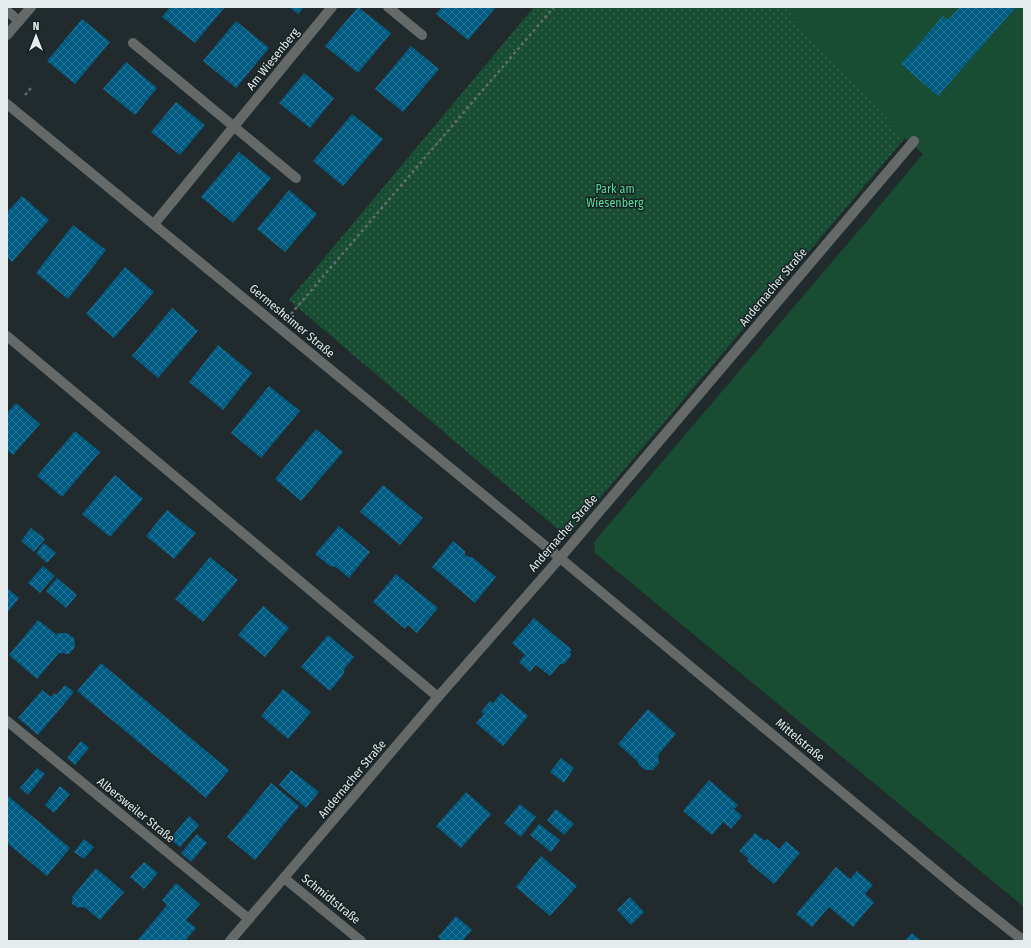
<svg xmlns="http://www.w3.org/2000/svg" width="1031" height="948" font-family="'Fira Sans Condensed',sans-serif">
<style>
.grass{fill:url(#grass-dots)}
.garden{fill:#184d33}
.building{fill:url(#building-cross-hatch)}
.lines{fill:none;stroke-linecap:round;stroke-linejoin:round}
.path{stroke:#646d6f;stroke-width:2.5;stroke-dasharray:3 3;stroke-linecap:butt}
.lane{stroke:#656a69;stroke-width:10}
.street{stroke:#656a69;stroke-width:10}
.labels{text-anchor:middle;stroke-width:3;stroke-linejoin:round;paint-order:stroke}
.street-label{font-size:12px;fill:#e5eced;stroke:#172123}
.park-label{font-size:12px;fill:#58dc99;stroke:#172123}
</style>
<defs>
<pattern id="grass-dots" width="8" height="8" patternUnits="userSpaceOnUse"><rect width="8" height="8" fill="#184d33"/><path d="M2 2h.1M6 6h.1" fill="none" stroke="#396751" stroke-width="1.8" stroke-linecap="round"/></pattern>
<pattern id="building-cross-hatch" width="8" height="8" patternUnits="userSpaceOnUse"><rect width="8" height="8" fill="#005b82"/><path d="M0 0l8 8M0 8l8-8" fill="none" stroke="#257394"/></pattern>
</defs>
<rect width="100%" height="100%" fill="#212b2d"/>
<!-- grass -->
<path class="grass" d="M534 7H784L905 138 567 537 289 300Z"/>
<!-- garden -->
<path class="garden" d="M784 7H1024V907L595 553 594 542 866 222 923 154 905 138Z"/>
<!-- building -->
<g class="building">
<path d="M170 7H223L224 8 195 43 162 17Z"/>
<path d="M289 7H304L298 14Z"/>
<path d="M358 7 391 33 358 73 325 46Z"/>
<path d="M442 7H496L468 40 436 14Z"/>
<path d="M960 7H1016L938 96 901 64 943 16 948 20Z"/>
<path d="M82 19 110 42 75 84 47 61Z"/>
<path d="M236 21 269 48 236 88 203 61Z"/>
<path d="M411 46 439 69 403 112 375 89Z"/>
<path d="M126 62 157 88 135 115 103 89Z"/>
<path d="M304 73 334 98 310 128 279 103Z"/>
<path d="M176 102 205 125 180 155 151 132Z"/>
<path d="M352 114 383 139 343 186 313 161Z"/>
<path d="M239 152 271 178 233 223 201 197Z"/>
<path d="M289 190 317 214 285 252 257 229Z"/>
<path d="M22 196 49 220 12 262 7 257V212Z"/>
<path d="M73 225 106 250 68 299 36 273Z"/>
<path d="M125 267 154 292 114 338 86 314Z"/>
<path d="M172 308 198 331 158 378 132 356Z"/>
<path d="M218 345 252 373 223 410 189 382Z"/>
<path d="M269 386 300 411 261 458 231 433Z"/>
<path d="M16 403 40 424 13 455 7 450V413Z"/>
<path d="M316 429 343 452 301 501 275 479Z"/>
<path d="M75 431 100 452 62 497 37 476Z"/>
<path d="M115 475 143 499 110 537 82 514Z"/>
<path d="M383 485 423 518 400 545 360 512Z"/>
<path d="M167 510 196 533 174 559 146 536Z"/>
<path d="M339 526 370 552 349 578 336 567 330 566 315 554Z"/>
<path d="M31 528 45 539 34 552 21 541Z"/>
<path d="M453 541 465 551V555L469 557H472L496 577 475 603 432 567Z"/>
<path d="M44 543 56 553 47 563 36 553Z"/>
<path d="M210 557 238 580 203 622 175 599Z"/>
<path d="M43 566 55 576 40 593 28 583Z"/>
<path d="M396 574 438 608 417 633 408 625 405 629 373 602Z"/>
<path d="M57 578 77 595 66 608 46 591Z"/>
<path d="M7 588 19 598 7 613Z"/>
<path d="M263 606 289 628 265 657 238 635Z"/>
<path d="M534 618 572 650 570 651 571 656 564 664H560L550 676 536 665 530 672 519 662 525 655 512 643Z"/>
<path d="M38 620 57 635 58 633H67L74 638 75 647 69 654 59 653 37 679 9 655Z"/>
<path d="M328 635 354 657 345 668 343 675 330 691 301 667Z"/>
<path d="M101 663 229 770 206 798 77 691Z"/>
<path d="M65 685 74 692 38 735 18 718 42 690 51 697 54 693 56 695Z"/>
<path d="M283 689 311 712 288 739 261 716Z"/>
<path d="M501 693 528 716 503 746 476 723 484 714 481 712 490 701 493 703Z"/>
<path d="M648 709 676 734 658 755 659 763 653 770H645L638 764V762L618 744Z"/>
<path d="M81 741 89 748 75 765 67 758Z"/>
<path d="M561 758 574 768 564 783 550 772Z"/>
<path d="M37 768 45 774 28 795 20 788Z"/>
<path d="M291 770 319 792 306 808 279 785Z"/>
<path d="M709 780 738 805 734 809 742 816 731 829 723 822 712 835 683 811Z"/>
<path d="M271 783 299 806 255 860 227 837Z"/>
<path d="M60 786 70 794 54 813 45 805Z"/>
<path d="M466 792 491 814 461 848 436 826Z"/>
<path d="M7 795 70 848 47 876 7 843Z"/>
<path d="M520 804 536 817 521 837 504 823Z"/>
<path d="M556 809 574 824 564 835 547 820Z"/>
<path d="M189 816 199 825 180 847 170 839Z"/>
<path d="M539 824 560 840 551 852 530 835Z"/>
<path d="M755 833 765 841 767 839 779 849 786 841 800 853 774 884 747 861 749 859 739 851Z"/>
<path d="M197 834 207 843 191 862 181 853Z"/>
<path d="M84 839 94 847 84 859 74 852Z"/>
<path d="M541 856 577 886 550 916 516 887Z"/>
<path d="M144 862 158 873 144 889 130 877Z"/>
<path d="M836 867 850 879 857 871 873 885 865 894 874 902 853 927 829 907 812 927 796 914Z"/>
<path d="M96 868 124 892 100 920 84 907 78 908 72 904V899L73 898 72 897Z"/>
<path d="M176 883 200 904 186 920 196 928 185 941H137L167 905 162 900Z"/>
<path d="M630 897 644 912 631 925 617 910Z"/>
<path d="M456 916 472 930 462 941H442L438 937Z"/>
<path d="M912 933 921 941H905Z"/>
</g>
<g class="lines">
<!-- path -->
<g class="path">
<path d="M25 95 31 88"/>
<path d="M291 314 554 7"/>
</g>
<!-- lane -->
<g class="lane">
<path d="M388 7 422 35"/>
<path d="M133 43 296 178"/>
<path d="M154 224 332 7"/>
<path d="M7 336 438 697"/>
<path d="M560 558 914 141"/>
</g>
<!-- street -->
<g class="street">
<path d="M7 11 19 21"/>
<path d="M7 35 31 7"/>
<path d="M7 104 560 558 958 889 1024 941"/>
<path d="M7 721 249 919"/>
<path d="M284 878 361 941"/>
<path d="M230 941 438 697 560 558"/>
</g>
</g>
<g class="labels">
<!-- street labels -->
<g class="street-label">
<text transform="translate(273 59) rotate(-51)" y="4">Am Wiesenberg</text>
<text transform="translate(773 287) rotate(-50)" y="4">Andernacher Straße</text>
<text transform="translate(292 321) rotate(40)" y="4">Germesheimer Straße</text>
<text transform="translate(563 533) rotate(-49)" y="4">Andernacher Straße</text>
<text transform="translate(800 740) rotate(40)" y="4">Mittelstraße</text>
<text transform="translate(352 779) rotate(-50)" y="4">Andernacher Straße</text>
<text transform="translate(136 810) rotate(39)" y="4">Albersweiler Straße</text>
<text transform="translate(331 899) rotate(39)" y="4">Schmidtstraße</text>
</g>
<!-- park labels -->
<g class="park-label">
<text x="615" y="193">Park am<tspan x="615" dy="14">Wiesenberg</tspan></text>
</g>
</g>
<!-- border -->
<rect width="1031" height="948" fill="none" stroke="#e5eced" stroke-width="16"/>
<!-- north arrow -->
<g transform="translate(36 36)" stroke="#172123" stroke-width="3" paint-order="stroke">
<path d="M0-3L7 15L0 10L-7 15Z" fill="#e5eced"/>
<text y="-6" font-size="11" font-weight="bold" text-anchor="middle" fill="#e5eced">N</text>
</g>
</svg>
